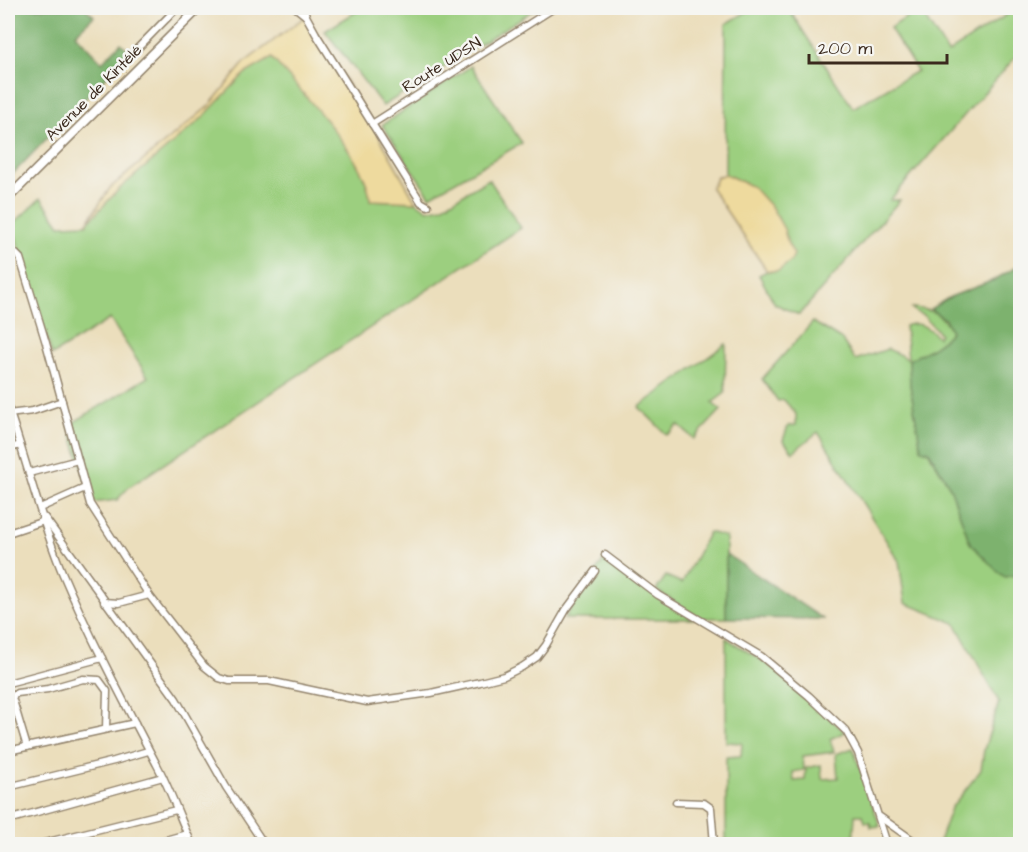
<svg xmlns="http://www.w3.org/2000/svg" width="1028" height="852" font-family="'Architects Daughter',sans-serif">
<style>
.green{fill:#9ccf7f;stroke:#6c7c4e;stroke-width:1.5}
.forest{fill:#7db26e;stroke:#5c6e46;stroke-width:1.5}
.sand{fill:#eeda9e;stroke:#94825e;stroke-width:1.5}
.lines{fill:none;stroke-linecap:round;stroke-linejoin:round}
.minor-casing{stroke:#93846d;stroke-width:9}
.major-casing{stroke:#93846d;stroke-width:11}
.minor{stroke:#fff;stroke-width:6}
.major{stroke:#fff;stroke-width:8}
.labels{text-anchor:middle;stroke-width:5;stroke-linejoin:round;paint-order:stroke}
.street-label{font-size:16px;fill:#3b2a1e;stroke:#f6f6f2}
</style>
<rect width="100%" height="100%" fill="#f6f6f2"/>
<filter id="ink" filterUnits="userSpaceOnUse"><feTurbulence type="fractalNoise" baseFrequency=".0167" numOctaves="2"/><feDisplacementMap in="SourceGraphic" scale="12" xChannelSelector="R" yChannelSelector="G"/><feConvolveMatrix kernelMatrix="1 2 1 2 8 2 1 2 1" color-interpolation-filters="sRGB"/></filter>
<filter id="wash" filterUnits="userSpaceOnUse"><feTurbulence type="fractalNoise" baseFrequency=".008" numOctaves="4" result="noise"/><feDisplacementMap in="SourceGraphic" scale="24" xChannelSelector="R" yChannelSelector="G"/><feGaussianBlur stdDeviation="1.35" result="paint"/><feColorMatrix in="noise" values="0 0 0 0 0 0 0 0 0 0 0 0 0 0 0 0 0 1.4 0 .05"/><feComposite in="paint" operator="in"/></filter>
<g filter="url(#wash)">
<rect width="100%" height="100%" fill="#ebdebc"/>
<!-- green -->
<g class="green">
<path d="M362 8H537L383 106 325 31Z"/>
<path d="M753 8H788L853 108 917 71 890 28 919 9 948 53 1017 8H1020V52L890 200H900L799 315 775 304 759 275 767 271H778L788 244 778 218 753 187 725 174 726 24Z"/>
<path d="M273 57C299 89 369 161 370 200L416 202 428 210 442 207 489 179 521 228 129 487 117 500 93 503 69 425 148 377 110 319 52 355 12 225 41 198 60 225 86 224 119 189 202 118 244 74Z"/>
<path d="M471 66 522 143 430 196 382 125Z"/>
<path d="M912 308C931 309 942 313 951 331 941 345 924 352 909 360L910 385 921 448 928 451 950 487 970 543 1015 575 1020 582V844H938L951 808 981 770 984 750 999 702 955 623 905 603 899 561 818 432 793 452 783 440 788 426 796 425V414L784 400 778 401 762 379 813 322 842 340 855 360 888 349 908 359 905 326C918 320 929 328 938 337L940 334 924 316 915 312Z"/>
<path d="M726 344 725 393 712 403 721 410 694 439 678 425 667 435 639 407Z"/>
<path d="M709 532 726 537V618H699L656 590 666 576 682 583Z"/>
<path d="M605 558 693 619H564Z"/>
<path d="M726 638 774 668 845 732 830 739 834 752 803 756 804 770 793 772 794 781 805 780 806 768 821 765 822 779 838 778 836 754 853 748 880 826 871 827 870 822H865L863 815H855L853 844H726V757L741 756 742 743 726 742Z"/>
</g>
<!-- forest -->
<g class="forest">
<path d="M8 8H85L94 16 75 34 102 62 121 43 130 52 8 179Z"/>
<path d="M1020 265V582L1015 575 1005 577 998 572 970 543 950 487 929 451 921 449 910 385 909 360C924 352 941 345 951 331L945 319 930 309 950 297 994 280Z"/>
<path d="M726 554 823 619 726 618Z"/>
</g>
<!-- sand -->
<g class="sand">
<path d="M306 16 372 124 416 202 370 200C369 161 299 89 272 58L244 74 202 118 119 189 86 224 110 188 209 106 245 62Z"/>
<path d="M725 174 753 187 772 208 784 229 788 244 794 254 791 261 778 271H767L711 188 717 177Z"/>
</g>
</g>
<g filter="url(#ink)">
<g class="lines">
<defs>
<g id="minor">
<path d="M296 8 306 16"/>
<path d="M304 8 306 16 316 34 421 202 428 206"/>
<path d="M131 55 177 8"/>
<path d="M372 124 554 8"/>
<path d="M8 251 15 253 20 258 46 343 90 504 149 595"/>
<path d="M8 407C27 462 40 519 62 572 90 638 124 702 157 765 171 791 180 819 192 844"/>
<path d="M8 414 33 411 62 401"/>
<path d="M8 449 20 445"/>
<path d="M29 473 78 460"/>
<path d="M40 508 85 488"/>
<path d="M45 518 176 699 226 787 264 844"/>
<path d="M8 533 44 521"/>
<path d="M605 555 658 595 761 656 809 696 846 731 858 753 887 844"/>
<path d="M104 602 119 603 149 595 204 666 219 678 229 681H269L367 702 431 693 480 682 504 676 522 667 537 657 546 645 566 610 595 571"/>
<path d="M8 683 102 658"/>
<path d="M27 747 12 697 17 693 48 689 83 679 99 680 107 691 106 729"/>
<path d="M8 751 135 723"/>
<path d="M8 787 114 761 148 751"/>
<path d="M676 802 704 803 711 808 714 844"/>
<path d="M880 817 918 844"/>
<path d="M8 820 163 777"/>
<path d="M40 844 176 810"/>
<path d="M151 844 187 834"/>
</g>
<path id="major" d="M8 198 199 8"/>
</defs>
<!-- minor casing -->
<use href="#minor" class="minor-casing"/>
<!-- major casing -->
<use href="#major" class="major-casing"/>
<!-- minor -->
<use href="#minor" class="minor"/>
<!-- major -->
<use href="#major" class="major"/>
</g>
</g>
<g class="labels">
<!-- street labels -->
<g class="street-label">
<text transform="translate(441 64) rotate(-32)" y="6">Route UDSN</text>
<text transform="translate(93 92) rotate(-45)" y="6">Avenue de Kintélé</text>
</g>
</g>
<!-- margin -->
<rect width="1028" height="852" fill="none" stroke="#f6f6f2" stroke-width="30"/>
<!-- scale -->
<path d="M809 54v9h138v-9" fill="none" stroke="#3b2a1e" stroke-width="3"/>
<text x="818" y="54" font-size="18" fill="#3b2a1e" stroke="#f6f6f2" stroke-width="4.5" paint-order="stroke">200 m</text>
</svg>
